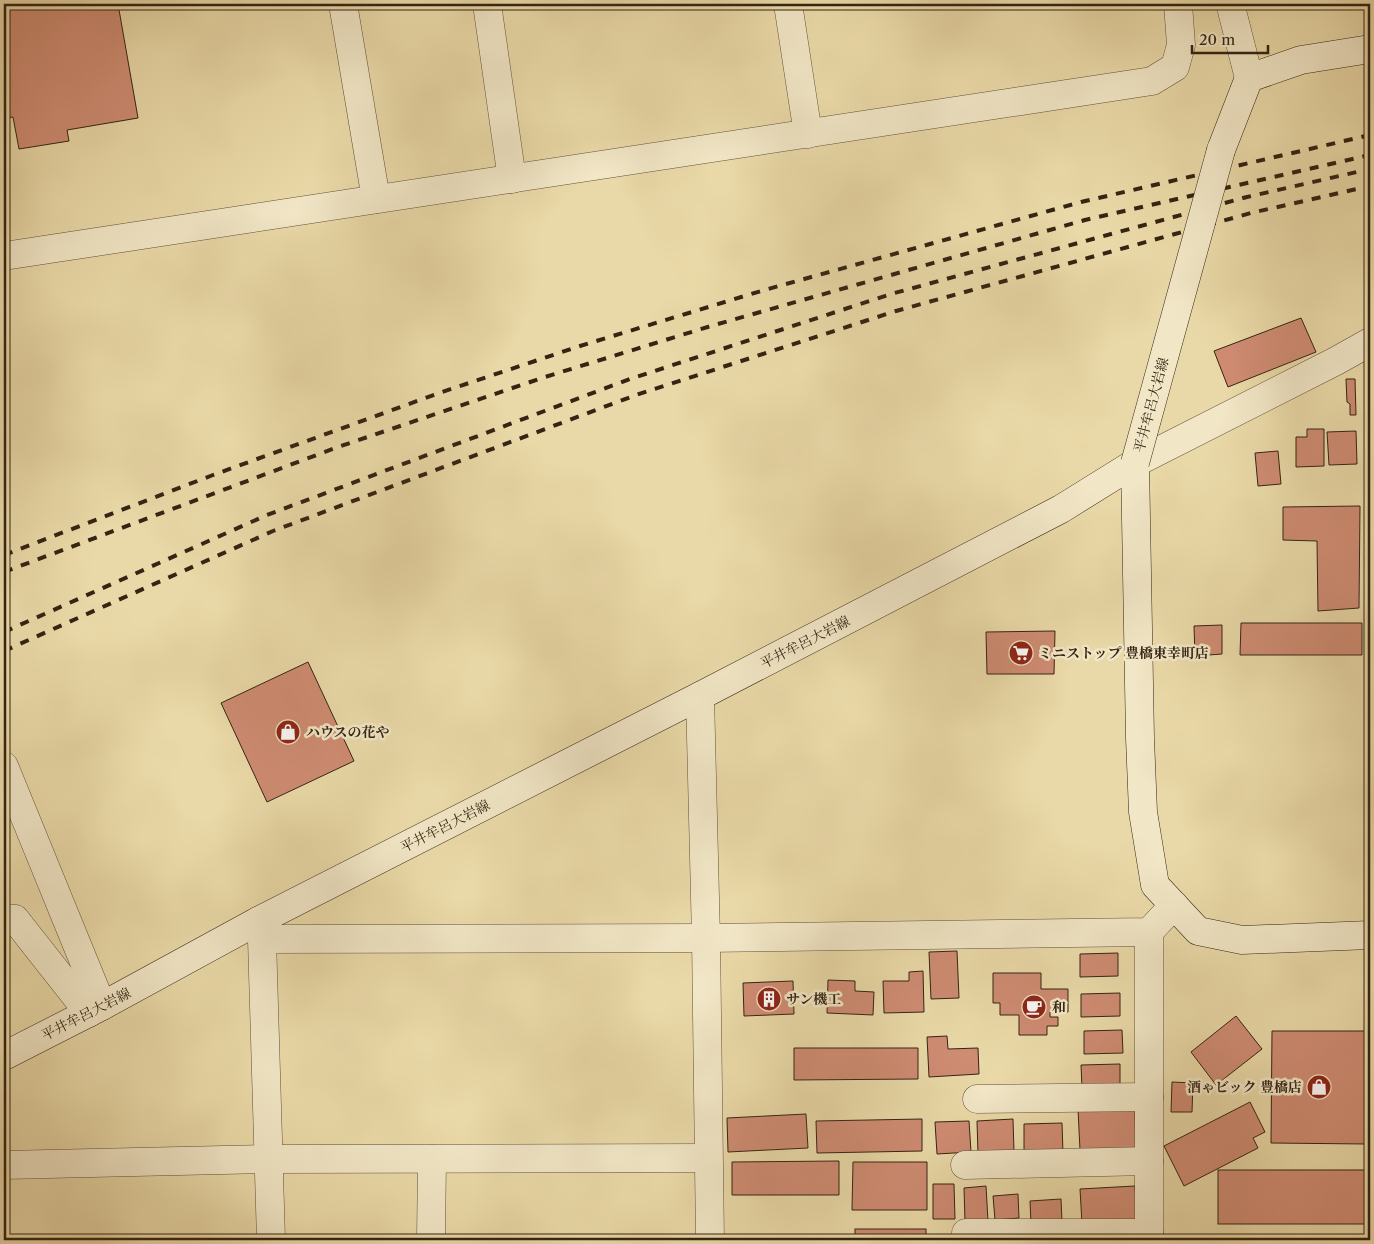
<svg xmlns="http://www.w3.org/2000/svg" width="1374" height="1244" font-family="'Libre Caslon Text','Noto Serif JP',serif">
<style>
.building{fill:#cf8c73;stroke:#332413}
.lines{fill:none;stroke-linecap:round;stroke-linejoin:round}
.street-casing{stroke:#615138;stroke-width:29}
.secondary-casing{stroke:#332413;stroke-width:29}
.street{stroke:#f1e6c6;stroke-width:28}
.secondary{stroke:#f1e6c6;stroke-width:28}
.rail{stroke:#332413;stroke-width:4;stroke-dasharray:9 9;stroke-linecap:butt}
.secondary-bridge-casing{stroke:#332413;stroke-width:29;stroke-linecap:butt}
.secondary-bridge{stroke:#f1e6c6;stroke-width:28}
.labels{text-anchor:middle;stroke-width:5;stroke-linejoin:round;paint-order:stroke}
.street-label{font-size:14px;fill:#332413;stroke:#f1e6c6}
.poi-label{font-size:14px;font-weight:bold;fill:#332413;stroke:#f1e6c6;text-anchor:start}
</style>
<rect width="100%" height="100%" fill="#ead9a8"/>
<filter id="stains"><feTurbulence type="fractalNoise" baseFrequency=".004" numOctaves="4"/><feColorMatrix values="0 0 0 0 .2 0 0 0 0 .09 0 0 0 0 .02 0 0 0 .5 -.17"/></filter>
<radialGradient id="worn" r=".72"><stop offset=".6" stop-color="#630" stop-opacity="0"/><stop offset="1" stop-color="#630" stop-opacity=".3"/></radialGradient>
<!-- building -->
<g class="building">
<path d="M4 4H118L138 118 67 130 69 141 19 149 13 117 4 118Z"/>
<path d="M1301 318 1316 352 1228 387 1214 351Z"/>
<path d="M1346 379H1355L1356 415H1350V404L1347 402Z"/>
<path d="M1307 429H1324V466L1296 467V437H1307Z"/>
<path d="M1356 431 1357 464 1329 465 1327 432Z"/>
<path d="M1278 451 1281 484 1258 486 1255 453Z"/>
<path d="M1360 506 1359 608 1318 611 1317 541 1283 540V507Z"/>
<path d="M1368 594H1370V653H1369Z"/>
<path d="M1241 623H1362V655H1240Z"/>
<path d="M1222 625V654L1195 656 1194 626Z"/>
<path d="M1055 631 1054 674H987L986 632Z"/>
<path d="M308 662 354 761 267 802 221 703Z"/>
<path d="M957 951 959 998 931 999 929 952Z"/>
<path d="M1118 953V976L1080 977V954Z"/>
<path d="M923 971 924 1012 884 1013 883 981H909V972Z"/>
<path d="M993 973H1041V989H1068V1012H1050V1017H1058V1026H1047V1035H1019V1015H1000V1003H993Z"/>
<path d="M828 980 855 981V991L874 992 873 1015 827 1013Z"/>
<path d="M793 981 794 1014 744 1016 743 983Z"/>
<path d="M1120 993V1016L1081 1017V994Z"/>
<path d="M1236 1016 1262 1049 1216 1085 1191 1052Z"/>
<path d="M1122 1030 1123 1053 1084 1054V1031Z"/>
<path d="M1272 1031H1367L1366 1144 1271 1143Z"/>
<path d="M947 1036 948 1049 978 1048 979 1074 929 1077 927 1037Z"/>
<path d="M794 1048H918V1079L794 1080Z"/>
<path d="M1120 1064V1087L1082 1088 1081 1065Z"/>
<path d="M1172 1082 1193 1083 1192 1112H1171Z"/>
<path d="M1250 1102 1265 1132 1253 1138 1258 1148 1184 1186 1164 1146Z"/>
<path d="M1078 1109H1135L1136 1150H1080Z"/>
<path d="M806 1114 808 1148 728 1152 727 1118Z"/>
<path d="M922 1119V1151L817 1153 816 1121Z"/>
<path d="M1013 1119 1014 1152 978 1154 977 1121Z"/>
<path d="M969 1121 971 1152 937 1154 935 1122Z"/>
<path d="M1062 1123 1063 1153 1024 1154V1124Z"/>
<path d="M839 1161V1195H732V1162Z"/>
<path d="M853 1162H927V1210H852Z"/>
<rect x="1218" y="1170" width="151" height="54"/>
<path d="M933 1184H954L955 1219H933Z"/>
<path d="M986 1186 988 1221 965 1222 964 1188Z"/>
<path d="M1135 1186 1137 1221 1082 1224 1080 1189Z"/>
<path d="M1018 1194 1019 1218 995 1220 993 1196Z"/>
<path d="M1061 1199 1062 1222 1031 1224 1030 1201Z"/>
<rect x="855" y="1229" width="71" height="11"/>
</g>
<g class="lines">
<defs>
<g id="street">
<path d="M343 4 376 199"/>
<path d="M487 4 512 179"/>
<path d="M788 4 808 134"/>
<path d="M1232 4V11L1249 78"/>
<path d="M4 256 1152 81 1175 67 1181 45 1178 4"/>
<path d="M1135 463 1336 361 1370 342"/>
<path d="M700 696 706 938 710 1240"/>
<path d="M4 766 102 1006"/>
<path d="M4 918 15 919 89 1013"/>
<path d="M258 921 262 939 271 1240"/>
<path d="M1149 932V1240"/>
<path d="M262 939 706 938 1149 932 1174 905"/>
<path d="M977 1099 1149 1097"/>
<path d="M4 1165 269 1159 708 1158"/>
<path d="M965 1165 1149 1161"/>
<path d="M966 1233H1149"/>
<path d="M431 1240 432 1159"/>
</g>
<g id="secondary">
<path d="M1221 150 1249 78 1301 60 1370 49"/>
<path d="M1135 463 1140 738 1143 812 1155 885 1198 931 1242 940 1370 935"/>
<path d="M4 1056 102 1006 258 921 700 696 1061 509 1135 463"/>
</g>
</defs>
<!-- street casing -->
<use href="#street" class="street-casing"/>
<!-- secondary casing -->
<use href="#secondary" class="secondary-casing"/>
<!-- street -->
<use href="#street" class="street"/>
<!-- secondary -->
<use href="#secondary" class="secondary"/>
<!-- rail -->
<g class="rail">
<path d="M4 555 213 475 442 392 580 346 761 291 1081 202 1370 135"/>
<path d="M4 572 338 447 545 377 711 326 1085 220 1370 155"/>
<path d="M4 632 267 515 630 379 891 294 1247 197 1370 169"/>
<path d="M4 651 273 531 636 395 896 311 1251 213 1370 186"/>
</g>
<defs>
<path id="secondary-bridge" d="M1135 463 1221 150"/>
</defs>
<!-- secondary-bridge casing -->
<use href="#secondary-bridge" class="secondary-bridge-casing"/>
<!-- secondary-bridge -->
<use href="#secondary-bridge" class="secondary-bridge"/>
</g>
<!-- icons -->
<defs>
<symbol id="supermarket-disc" viewBox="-11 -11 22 22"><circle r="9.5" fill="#8f2418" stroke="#f1e6c6"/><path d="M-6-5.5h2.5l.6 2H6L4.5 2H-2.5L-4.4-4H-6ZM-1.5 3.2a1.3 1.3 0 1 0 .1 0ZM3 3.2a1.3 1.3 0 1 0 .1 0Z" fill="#fff"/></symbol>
<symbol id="shop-disc" viewBox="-11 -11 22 22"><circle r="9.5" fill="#8f2418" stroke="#f1e6c6"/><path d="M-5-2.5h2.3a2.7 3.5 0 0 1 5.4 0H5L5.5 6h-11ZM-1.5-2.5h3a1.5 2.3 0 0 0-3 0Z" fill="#fff"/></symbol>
<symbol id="building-disc" viewBox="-11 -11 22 22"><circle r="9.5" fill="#8f2418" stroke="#f1e6c6"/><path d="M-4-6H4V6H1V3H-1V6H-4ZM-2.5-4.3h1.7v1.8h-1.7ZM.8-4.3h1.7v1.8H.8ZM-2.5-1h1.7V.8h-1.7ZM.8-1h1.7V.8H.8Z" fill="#fff"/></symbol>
<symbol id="cafe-disc" viewBox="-11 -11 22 22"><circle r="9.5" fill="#8f2418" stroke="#f1e6c6"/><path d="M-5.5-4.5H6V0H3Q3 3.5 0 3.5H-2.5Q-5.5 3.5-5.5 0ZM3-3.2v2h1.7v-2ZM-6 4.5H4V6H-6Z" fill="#fff"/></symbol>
</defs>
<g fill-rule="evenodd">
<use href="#supermarket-disc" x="1007" y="639" width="28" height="28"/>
<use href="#shop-disc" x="274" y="718" width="28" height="28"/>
<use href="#building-disc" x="755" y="985" width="28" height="28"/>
<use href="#cafe-disc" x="1020" y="993" width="28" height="28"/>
<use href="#shop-disc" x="1305" y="1073" width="28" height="28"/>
</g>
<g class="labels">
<!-- street labels -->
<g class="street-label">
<text transform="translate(1151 405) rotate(-75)" y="5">平井牟呂大岩線</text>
<text transform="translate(805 642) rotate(-27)" y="5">平井牟呂大岩線</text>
<text transform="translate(445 826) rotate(-27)" y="5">平井牟呂大岩線</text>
<text transform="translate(86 1014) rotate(-27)" y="5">平井牟呂大岩線</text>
</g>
<!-- poi labels -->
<g class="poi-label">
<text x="1038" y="658">ミニストップ 豊橋東幸町店</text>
<text x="306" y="737">ハウスの花や</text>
<text x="786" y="1004">サン機工</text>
<text x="1052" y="1012">和</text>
<text x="1302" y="1092" text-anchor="end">酒ゃビック 豊橋店</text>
</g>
</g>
<!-- margin -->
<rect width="1374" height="1244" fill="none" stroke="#ead9a8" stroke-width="20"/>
<rect x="5" y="5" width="1364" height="1234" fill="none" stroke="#332413" stroke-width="2.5"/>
<rect x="10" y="10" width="1354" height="1224" fill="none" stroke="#332413"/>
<!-- scale -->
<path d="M1192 45v8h76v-8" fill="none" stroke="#332413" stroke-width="2.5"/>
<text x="1199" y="45" font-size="15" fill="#332413" stroke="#f1e6c6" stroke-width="4" paint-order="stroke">20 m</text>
<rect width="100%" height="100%" filter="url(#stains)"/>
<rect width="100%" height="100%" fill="url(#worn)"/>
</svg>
